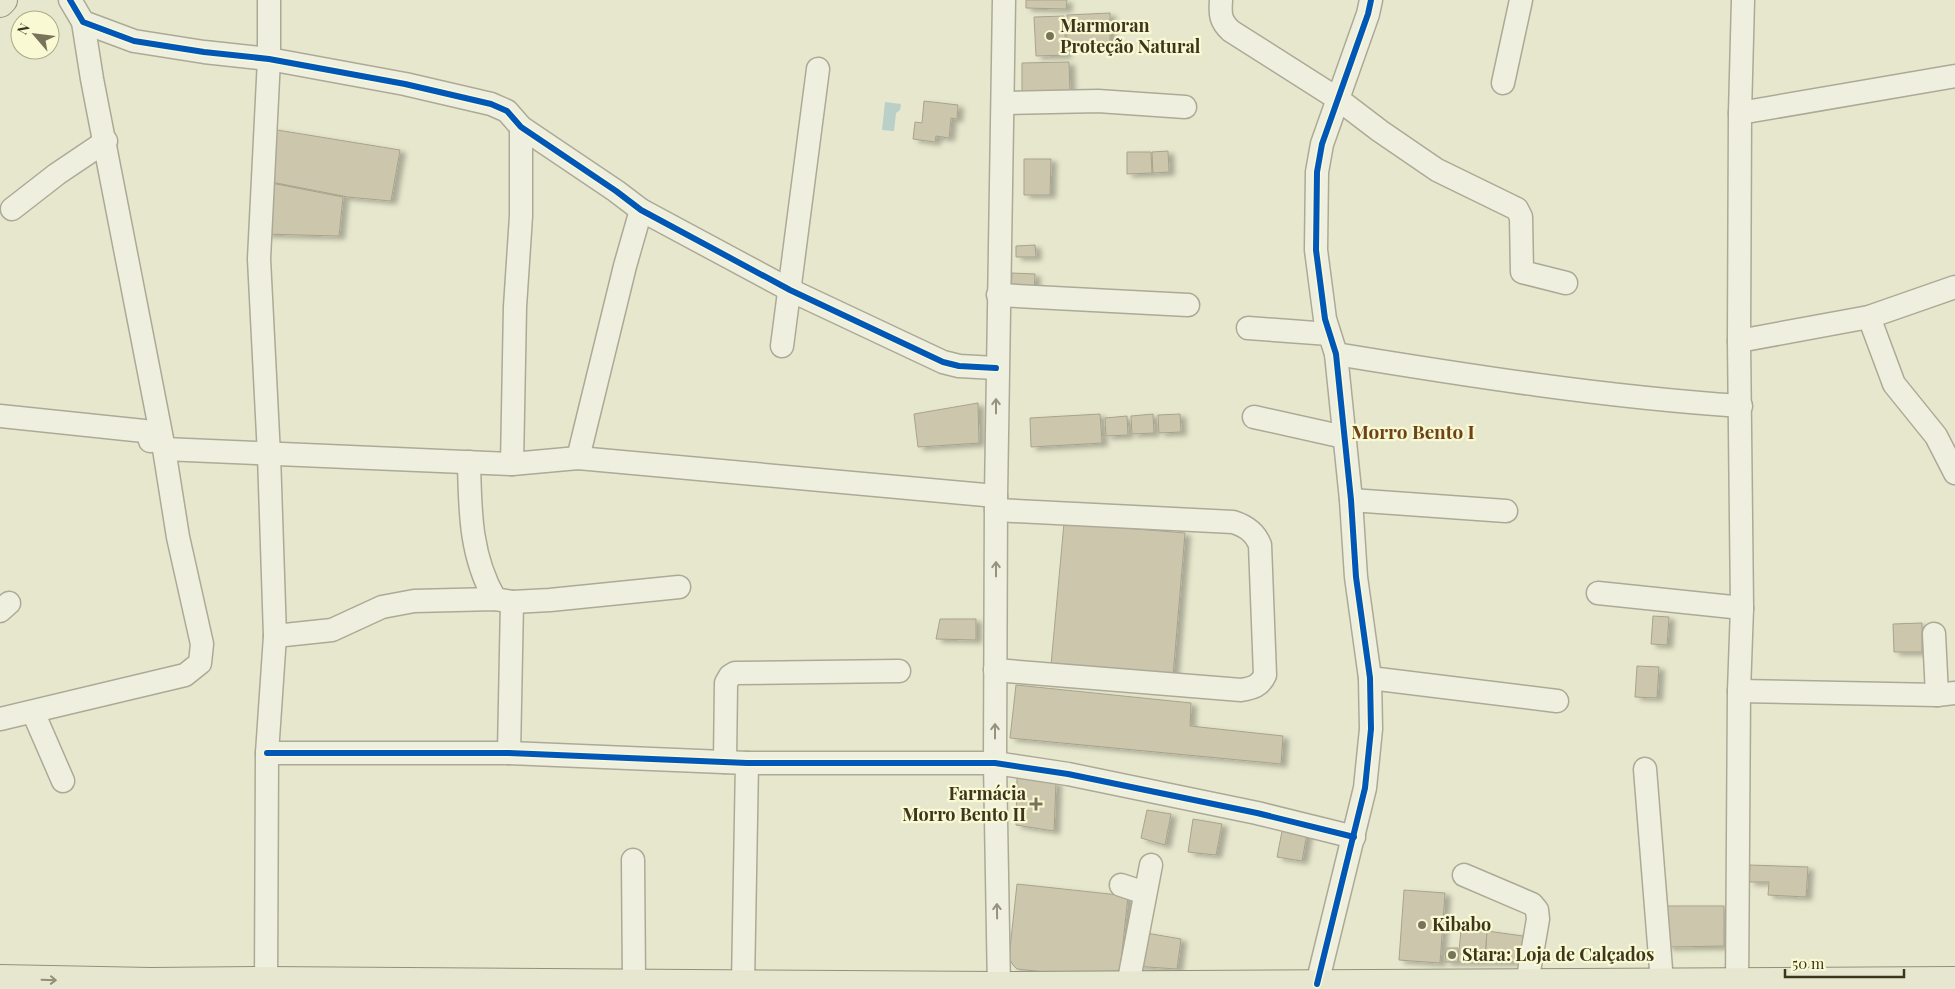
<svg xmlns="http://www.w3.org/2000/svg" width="1955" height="989" font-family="'Playfair Display',serif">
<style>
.water{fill:#b9cfc7}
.building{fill:#ccc6ad;stroke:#a8a38c;filter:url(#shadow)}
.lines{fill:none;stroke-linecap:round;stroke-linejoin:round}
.minor-casing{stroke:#acaa96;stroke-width:25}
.major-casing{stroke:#92907d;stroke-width:30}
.minor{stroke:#efefe0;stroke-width:22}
.major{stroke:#e7e7d0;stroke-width:28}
.cycleway-casing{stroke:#f9f9d3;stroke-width:9}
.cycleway{stroke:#0057b8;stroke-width:6}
.oneway{stroke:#96927e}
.oneway2{stroke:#928e76}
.poi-dot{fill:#78745b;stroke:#f9f9d3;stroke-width:2}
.labels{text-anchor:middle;stroke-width:4.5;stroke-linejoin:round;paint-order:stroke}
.poi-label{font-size:18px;font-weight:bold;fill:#3d361d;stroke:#f9f9d3;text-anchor:start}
.neighbourhood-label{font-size:19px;font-weight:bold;fill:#6e4318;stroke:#f9f9d3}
</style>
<defs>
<filter id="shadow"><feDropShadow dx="5.5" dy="3" stdDeviation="2.5" flood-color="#0004"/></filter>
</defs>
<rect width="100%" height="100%" fill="#e7e7cd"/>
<!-- water -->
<path class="water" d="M885 102 901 104 900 110 896 113 894 131 882 130Z"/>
<!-- building -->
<g class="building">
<path d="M1026 0H1067L1066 9 1026 8Z"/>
<path d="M1110 13V43H1067V15Z"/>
<path d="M1064 16 1066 55 1036 56 1034 17Z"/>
<path d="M1069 62 1070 97 1022 98V63Z"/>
<path d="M924 101 958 105 957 119 951 118 949 138 936 136 935 142 913 139 915 122 922 123Z"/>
<path d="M271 129 400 150 391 201 348 197 266 181Z"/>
<path d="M1168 151 1169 172 1153 173 1152 152Z"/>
<path d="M1127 152H1151L1152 173 1127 174Z"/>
<path d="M1024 159H1051L1050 195H1024Z"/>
<path d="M266 182 343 197 339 236 265 234Z"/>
<path d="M1035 245 1036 257H1016V246Z"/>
<path d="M1012 273 1035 274 1034 291 1011 289Z"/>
<path d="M978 403 979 443 918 447 914 414Z"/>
<path d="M1100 414 1102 443 1031 447 1030 418Z"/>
<path d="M1153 414 1154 433 1132 434 1131 416Z"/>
<path d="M1180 414 1181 432 1159 433 1158 415Z"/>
<path d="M1127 416 1128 435 1106 436 1105 418Z"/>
<path d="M1064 523 1185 533 1173 676 1051 665Z"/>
<path d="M1653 616 1669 617 1667 645 1651 644Z"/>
<path d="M940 619H976V640L936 639Z"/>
<path d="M1922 623V652H1894L1893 624Z"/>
<path d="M1637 666 1659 667 1657 698 1635 697Z"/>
<path d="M1016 685 1191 703 1190 726 1283 736 1281 764 1010 738Z"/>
<path d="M1017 778 1056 782 1054 831 1016 825Z"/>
<path d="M1147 810 1171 814 1165 845 1141 838Z"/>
<path d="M1193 819 1222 824 1216 855 1188 852Z"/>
<path d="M1283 826 1308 828 1302 861 1277 857Z"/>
<path d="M1750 865 1808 867 1806 897 1768 895 1769 882H1749Z"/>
<path d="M1017 884 1128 896 1119 980 1017 969 1013 965 1009 958Z"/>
<path d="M1404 890 1445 893 1440 963 1399 960Z"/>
<path d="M1665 906H1724V946L1667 947Z"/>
<path d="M1461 930 1487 931 1485 962H1458Z"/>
<path d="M1487 931 1523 936 1520 962H1485Z"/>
<path d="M1140 932 1181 939 1177 969 1134 966Z"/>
<path d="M1446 948H1458V962H1445Z"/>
</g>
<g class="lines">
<defs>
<g id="minor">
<path d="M70 0 83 22 134 41 204 52 269 59 405 84 491 104 507 111 521 127 616 191 641 210 790 290 943 362 959 366 996 368"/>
<path d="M1221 0C1220 14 1220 21 1231 31L1338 99 1380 131 1437 170 1517 209 1521 217 1522 272 1566 283"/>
<path d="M1503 83 1521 0"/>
<path d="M1003 103 1098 101 1185 107"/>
<path d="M1740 113 1955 76"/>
<path d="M12 209 57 174 106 141"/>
<path d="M998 295 1188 305"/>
<path d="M1869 317 1894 384 1936 436 1955 473"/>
<path d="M1248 328 1329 334"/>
<path d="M1739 341 1869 317 1955 287"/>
<path d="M782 346 818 69"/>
<path d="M1336 354C1470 376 1605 397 1741 406"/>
<path d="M0 416 144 431 148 432 150 441 161 440"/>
<path d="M1254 417 1344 437"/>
<path d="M164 449 512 464 578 458 996 496"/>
<path d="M578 458 625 266 641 210"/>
<path d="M469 462C470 510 470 556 495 599"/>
<path d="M512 464 515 307 521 216V127"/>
<path d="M1351 500 1506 511"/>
<path d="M1598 593 1742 608"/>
<path d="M0 611 9 603"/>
<path d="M1934 634 1937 695"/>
<path d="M275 636 332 630 382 607 414 601 495 599 512 602 550 600 679 587"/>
<path d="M995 670 1241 690C1253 688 1260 686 1265 675L1260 545C1255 532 1246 526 1233 522L996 510"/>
<path d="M1370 678 1557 701"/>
<path d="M1739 691 1937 695 1955 693"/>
<path d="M33 712 63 781"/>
<path d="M0 719 185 675 200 663 202 644 178 537 164 449 92 79 83 22"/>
<path d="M267 753H509L747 763H995L1068 774 1257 813 1354 837"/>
<path d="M509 753 512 602"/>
<path d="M725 762 726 683 730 676 735 673 899 671"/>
<path d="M1645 769 1662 982"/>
<path d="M633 860 634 984"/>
<path d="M1464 875 1532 904 1537 910 1538 919 1527 983"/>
<path d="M1121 885 1145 893"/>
<path d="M743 984 747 763"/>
<path d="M1317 984 1365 788 1371 729 1370 678 1356 577 1351 500 1336 354 1325 319 1316 250 1317 172 1322 144 1368 14 1371 0"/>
<path d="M1128 985 1151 865"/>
<path d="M266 989 267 753 275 636 269 455 259 259 269 59V0"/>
<path d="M999 989 995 763 996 496 1004 0"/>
<path d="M1737 989 1739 691 1742 608 1739 341 1740 113 1743 0"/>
</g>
<g id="major">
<path d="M0 3 3 0"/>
<path d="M0 979 151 982 266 981 999 986 1955 981"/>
</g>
</defs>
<!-- minor casing -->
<use href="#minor" class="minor-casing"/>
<!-- major casing -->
<use href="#major" class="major-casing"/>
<!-- minor -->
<use href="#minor" class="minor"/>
<!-- major -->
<use href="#major" class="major"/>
<defs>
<g id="cycleway">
<path d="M70 0 83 22 134 41 204 52 269 59 405 84 491 104 507 111 521 127 616 191 641 210 790 290 943 362 959 366 996 368"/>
<path d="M267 753H509L747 763H995L1068 774 1257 813 1354 837"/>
<path d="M1317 984 1365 788 1371 729 1370 678 1356 577 1351 500 1336 354 1325 319 1316 250 1317 172 1322 144 1368 14 1371 0"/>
</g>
</defs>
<!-- cycleway casing -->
<use href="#cycleway" class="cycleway-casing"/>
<!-- cycleway -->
<use href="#cycleway" class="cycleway"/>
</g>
<!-- one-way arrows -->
<defs><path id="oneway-shaft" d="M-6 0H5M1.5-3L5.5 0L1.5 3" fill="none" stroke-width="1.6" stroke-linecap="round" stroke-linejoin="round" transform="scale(1.25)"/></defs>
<g class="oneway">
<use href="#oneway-shaft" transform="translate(996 406) rotate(-90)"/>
<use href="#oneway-shaft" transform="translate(996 569) rotate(-90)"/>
<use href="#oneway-shaft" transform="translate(995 731) rotate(-90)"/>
<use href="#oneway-shaft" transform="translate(997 911) rotate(-91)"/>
</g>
<use class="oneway2" href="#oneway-shaft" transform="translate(49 980) rotate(2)"/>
<!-- markers -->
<g class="poi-dot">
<circle cx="1050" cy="36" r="5"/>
<path d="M1033.5 796.5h5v5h5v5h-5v5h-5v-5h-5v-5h5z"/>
<circle cx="1422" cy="925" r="5"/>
<circle cx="1452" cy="955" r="5"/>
</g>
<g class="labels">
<!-- poi labels -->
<g class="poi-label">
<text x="1060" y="32">Marmoran<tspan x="1060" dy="21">Proteção Natural</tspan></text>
<text x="1026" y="800" text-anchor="end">Farmácia<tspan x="1026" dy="21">Morro Bento II</tspan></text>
<text x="1432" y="931">Kibabo</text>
<text x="1462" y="961">Stara: Loja de Calçados</text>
</g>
<!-- neighbourhood labels -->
<g class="neighbourhood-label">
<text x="1413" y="439">Morro Bento I</text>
</g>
</g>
<!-- north arrow -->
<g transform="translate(35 35) rotate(298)"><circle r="24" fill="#f9f9d3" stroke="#aeab8a"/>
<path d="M0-4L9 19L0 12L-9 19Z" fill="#78745b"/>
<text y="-8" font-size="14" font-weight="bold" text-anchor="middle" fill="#3d361d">N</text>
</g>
<!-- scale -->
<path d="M1785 969v8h119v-8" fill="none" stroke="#3d361d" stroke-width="2.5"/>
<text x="1792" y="969" font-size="15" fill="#3d361d" stroke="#f9f9d3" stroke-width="4" paint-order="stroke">50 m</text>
</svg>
